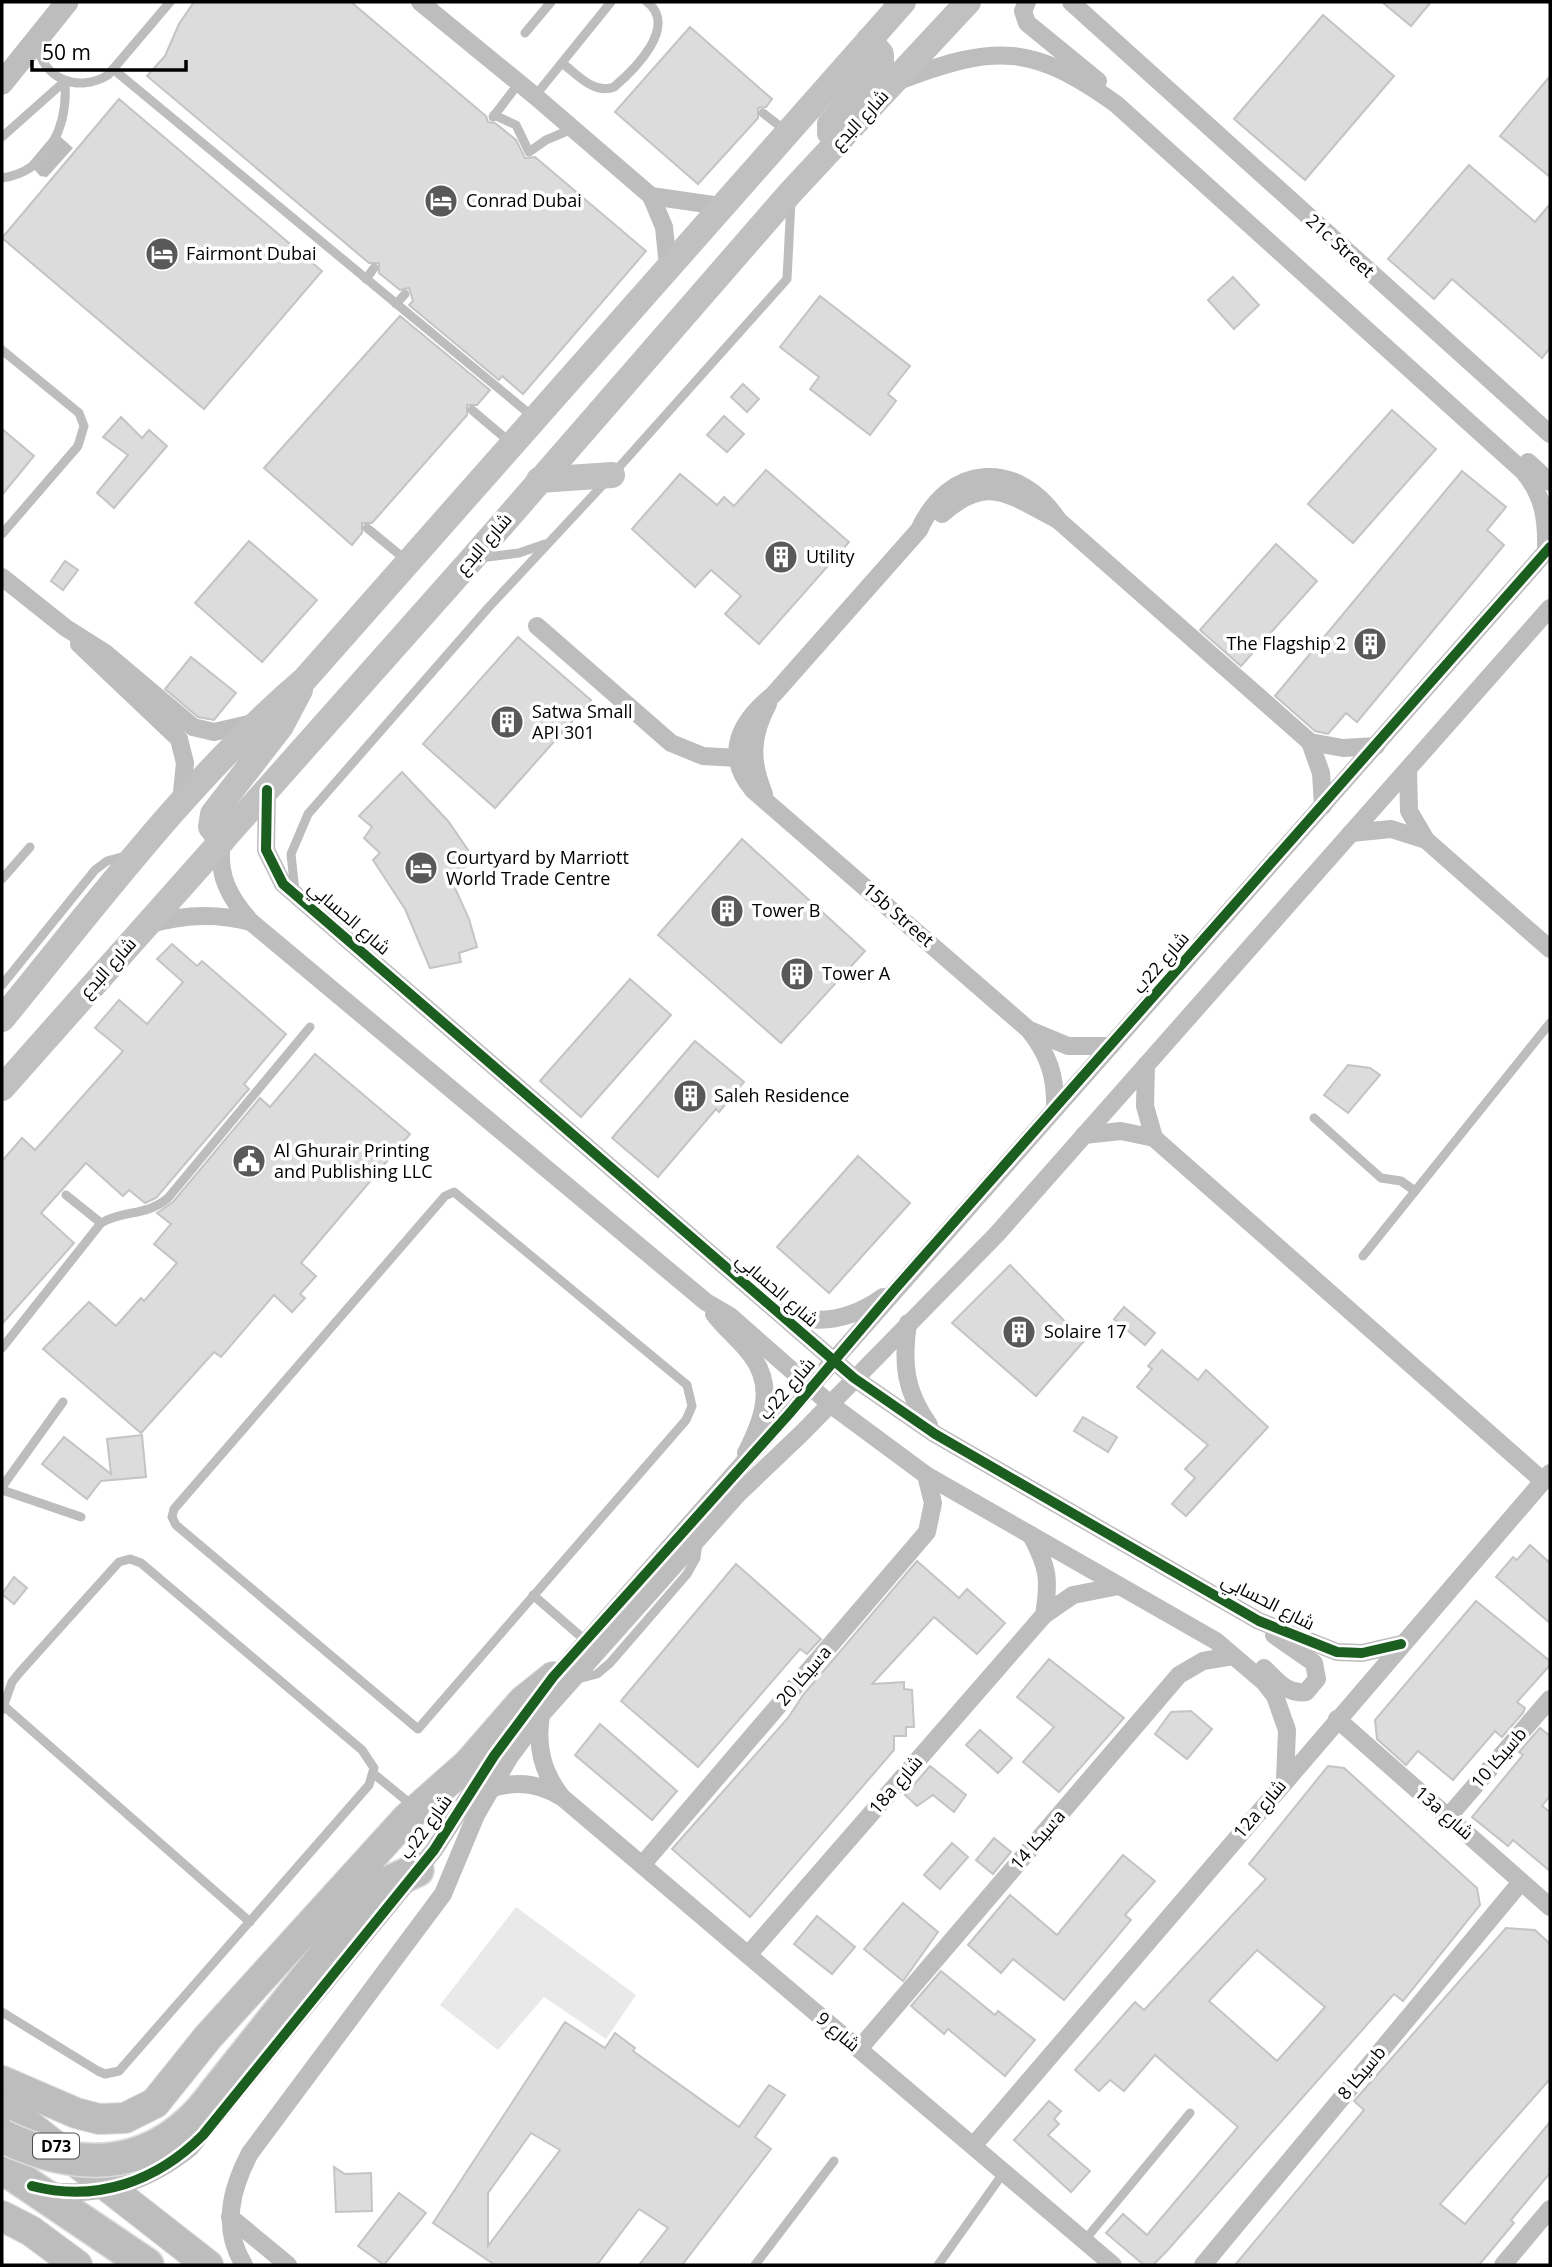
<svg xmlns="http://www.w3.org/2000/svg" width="1552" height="2267" font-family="'Open Sans',Cairo,sans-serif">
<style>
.green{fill:#e9e9e9}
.water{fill:#bbb}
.building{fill:#dcdcdc;stroke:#c4c4c4;stroke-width:2;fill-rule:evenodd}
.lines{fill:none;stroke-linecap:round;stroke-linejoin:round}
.primary-casing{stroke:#dbdbdb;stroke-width:32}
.motorway-casing{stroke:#dbdbdb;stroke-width:36}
.service{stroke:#bdbdbd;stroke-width:9}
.minor{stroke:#bdbdbd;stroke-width:18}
.tertiary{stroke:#bdbdbd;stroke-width:23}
.secondary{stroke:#c0c0c0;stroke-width:26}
.primary{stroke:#bdbdbd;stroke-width:30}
.motorway{stroke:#bdbdbd;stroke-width:33}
.motorway-bridge-casing{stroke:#dbdbdb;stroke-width:36;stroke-linecap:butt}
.motorway-bridge{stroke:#bdbdbd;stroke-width:33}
.cycleway-casing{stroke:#fff;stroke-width:15}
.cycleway{stroke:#1b5e20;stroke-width:10}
.labels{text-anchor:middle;stroke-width:7;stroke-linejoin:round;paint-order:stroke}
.shield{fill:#fff;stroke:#4c4c4c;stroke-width:2}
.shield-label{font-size:16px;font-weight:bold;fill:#000}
.street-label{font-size:18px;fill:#000;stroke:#fff}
.poi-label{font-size:18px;fill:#000;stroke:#fff;text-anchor:start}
</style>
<rect width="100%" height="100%" fill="#fff"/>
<!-- green -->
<path class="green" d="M516 1907 636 1995 606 2039 544 1997 498 2050 440 2005Z"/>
<!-- water -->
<path class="water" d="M55 132 73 148 47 177 40 176 29 163Z"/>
<!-- building -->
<g class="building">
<path d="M194 2H351L486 116 488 122 495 123 516 140 525 158 535 157 646 251 523 394 502 376 499 380 409 305 413 301 409 288 400 290 379 273V263H369L147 76 165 56 179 24Z"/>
<path d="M1382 2H1431L1411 26Z"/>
<path d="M1323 15 1394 76 1305 180 1234 119Z"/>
<path d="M690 27 772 99 766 107 758 108V118L698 184 615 112Z"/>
<path d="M1550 76V177L1500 136Z"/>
<path d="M119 99 322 271 204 409 2 238Z"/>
<path d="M1469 165 1535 222 1550 204V348L1542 358 1452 279 1434 299 1388 259Z"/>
<path d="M1233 277 1259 305 1234 329 1208 300Z"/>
<path d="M820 296 910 366 888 394 896 401 870 435 810 389 819 377 780 347Z"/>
<path d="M400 316 490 390 477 405H467V415L372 523H362V533L352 545 264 468Z"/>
<path d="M743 384 759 399 747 412 731 397Z"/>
<path d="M1392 410 1436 449 1353 543 1308 504Z"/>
<path d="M724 416 744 434 727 452 707 435Z"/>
<path d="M121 417 142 438 149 430 167 446 114 508 97 493 128 455 103 437Z"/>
<path d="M2 429 34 456 2 495Z"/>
<path d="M766 470 849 542 759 644 725 614 741 596 711 570 695 587 632 529 680 474 717 505 724 497 734 506Z"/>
<path d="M1462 471 1506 507 1487 530 1504 545 1357 722 1346 713 1328 734 1315 731 1275 696Z"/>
<path d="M249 541 317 600 262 662 195 603Z"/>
<path d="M1276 544 1317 581 1241 666 1200 630Z"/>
<path d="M65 561 78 570 63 590 51 581Z"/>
<path d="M518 637 591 700 495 808 423 744Z"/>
<path d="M191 657 236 693 214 720 198 717 165 689Z"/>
<path d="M402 772 448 821 475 860 450 877 469 919 477 947 459 953 461 962 430 968 405 909 373 860 380 853 364 838 372 827 359 816Z"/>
<path d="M742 839 865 951 781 1043 658 935Z"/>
<path d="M172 944 197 966 202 961 286 1034 244 1084 249 1089 156 1198 145 1203 129 1190 123 1196 86 1163 41 1213 74 1243 2 1324V1161L22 1138 35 1150 123 1051 95 1028 119 1000 147 1024 183 982 157 959Z"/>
<path d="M630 979 671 1015 581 1117 540 1081Z"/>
<path d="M695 1041 744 1082 719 1112 716 1109 658 1177 612 1138Z"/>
<path d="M315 1054 410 1134 301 1263 316 1276 300 1294 305 1298 292 1312 274 1295 221 1357 214 1352 141 1433 43 1349 89 1302 116 1326 141 1298 144 1301 177 1263 154 1244 171 1224 157 1213 173 1202 260 1098 270 1107Z"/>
<path d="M1348 1065 1370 1068 1380 1075 1348 1113 1324 1095Z"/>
<path d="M858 1156 910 1203 829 1293 777 1247Z"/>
<path d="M1010 1265 1084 1341 1036 1396 952 1323Z"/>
<path d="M1124 1307 1155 1333 1145 1345 1114 1319Z"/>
<path d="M1162 1350 1198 1380 1206 1370 1268 1427 1186 1516 1172 1504 1195 1478 1185 1469 1208 1445 1137 1387 1152 1369 1148 1366Z"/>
<path d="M1083 1417 1117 1437 1108 1452 1074 1431Z"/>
<path d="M142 1435 146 1477 101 1481 87 1499 42 1464 64 1437 111 1474 107 1439Z"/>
<path d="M1530 1545 1550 1563V1623L1496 1577 1513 1557 1517 1560Z"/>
<path d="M917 1561 959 1598 967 1589 1005 1623 977 1654 934 1617 872 1684 904 1682V1689L912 1690 914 1727H906V1736H894V1750L750 1917 672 1849 788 1718 803 1695Z"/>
<path d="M736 1564 821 1639 807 1654 800 1649 698 1767 621 1701Z"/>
<path d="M14 1577 27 1588 14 1604 2 1594Z"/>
<path d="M1476 1601 1550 1661V1665L1517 1702 1525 1708 1523 1713 1502 1737 1495 1731 1453 1780 1418 1751 1406 1765 1377 1739 1375 1720Z"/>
<path d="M1049 1659 1124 1718 1059 1792 1023 1762 1054 1727 1017 1697Z"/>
<path d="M1191 1711 1212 1729 1187 1759 1155 1734 1171 1712Z"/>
<path d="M600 1724 677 1791 652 1820 575 1755Z"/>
<path d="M1540 1728 1550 1736V1796L1542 1806 1550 1812V1871L1513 1840 1508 1846 1472 1817 1523 1755 1519 1752Z"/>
<path d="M980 1730 1012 1758 998 1773 966 1745Z"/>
<path d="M930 1766 966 1795 954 1812 933 1795 917 1806 905 1795Z"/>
<path d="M1328 1766 1344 1768 1477 1888 1480 1905 1403 2001 1394 1994 1166 2252 1153 2265H1144L1106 2233 1123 2214 1147 2235 1238 2127 1155 2055 1124 2091 1110 2080 1099 2091 1075 2070 1135 2002 1144 2010 1266 1879 1249 1864ZM1257 1950 1325 2007 1277 2061 1209 2001Z"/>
<path d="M994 1838 1011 1852 993 1874 976 1860Z"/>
<path d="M952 1843 968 1857 940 1889 924 1875Z"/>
<path d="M1123 1855 1155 1881 1125 1915 1131 1920 1064 2000 1013 1959 1001 1973 968 1945 1010 1895 1057 1935Z"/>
<path d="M903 1903 938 1932 903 1981 864 1949Z"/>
<path d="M817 1916 855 1947 832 1974 794 1944Z"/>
<path d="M1506 1928 1535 1930 1550 1944V2079L1440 2204 1465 2224 1550 2122V2173L1511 2220 1514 2223 1479 2265H1235L1364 2110 1354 2101Z"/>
<path d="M941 1971 995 2015 998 2011 1035 2040 1005 2076 948 2029 944 2034 911 2006Z"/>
<path d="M565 2022 605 2048 615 2033 635 2048 633 2051 739 2127 769 2085 785 2095 755 2137 771 2149 682 2265H639L668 2228 639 2209 597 2265H495L433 2223ZM531 2133 560 2150 488 2246V2193Z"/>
<path d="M1049 2101 1061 2111 1054 2119 1059 2124 1048 2135 1090 2171 1071 2192 1014 2140Z"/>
<path d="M334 2167 345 2174 371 2173 372 2211 336 2212Z"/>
<path d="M399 2193 426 2213 384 2265 358 2246Z"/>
</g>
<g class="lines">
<defs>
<g id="primary">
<path d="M2 2081 76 2113 99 2119 125 2118 155 2103 208 2037 407 1818 468 1764 523 1701 553 1677"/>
<path d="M2 2104 208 2265"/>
<path d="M2 2216 31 2231 77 2265"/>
</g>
<g id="motorway">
<path d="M216 2092 368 1901 390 1882 417 1870"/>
<path d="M2 2167 147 2265"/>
</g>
</defs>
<!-- primary casing -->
<use href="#primary" class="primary-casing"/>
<!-- motorway casing -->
<use href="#motorway" class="motorway-casing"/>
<!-- service -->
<g class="service">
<path d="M525 33 551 2"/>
<path d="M37 44C43 80 79 93 108 75L170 2"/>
<path d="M562 63C577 74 594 95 614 87 634 70 679 26 647 2"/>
<path d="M113 69 532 416"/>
<path d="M535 96 611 2"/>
<path d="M763 113 786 131"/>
<path d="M494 115 516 125 529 152 546 140 572 129"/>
<path d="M493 117 519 83"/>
<path d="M2 137 65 81"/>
<path d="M2 178C50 171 68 124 65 81"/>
<path d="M366 279 374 268"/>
<path d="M396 304 405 294"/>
<path d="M2 350 79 413 84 426 78 446 2 534"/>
<path d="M472 410 511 443"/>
<path d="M367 528 406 560"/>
<path d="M480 558 519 553 545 544"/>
<path d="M2 879 30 847"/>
<path d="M295 892 291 854 308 814 488 608 612 475 787 279 791 201"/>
<path d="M2 985 95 870 107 861 125 856"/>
<path d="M1314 1118 1381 1178 1401 1181 1415 1191"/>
<path d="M454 1192 687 1385 692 1406 686 1420 418 1729 176 1525 172 1517 174 1509 445 1196Z"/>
<path d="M66 1195 101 1223"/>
<path d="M1363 1256 1550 1023"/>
<path d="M2 1348 101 1223C123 1210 147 1216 168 1198L310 1027"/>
<path d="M2 1487 63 1402"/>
<path d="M2 1490 81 1517"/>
<path d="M533 1595 586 1641"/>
<path d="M574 1680 597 1674 610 1663 687 1574 696 1558 698 1543"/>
<path d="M4 1706 250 1922"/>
<path d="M2 1710 12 1682 20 1672 119 1562 130 1559 141 1563 362 1750 374 1768 369 1785 119 2071 105 2074 98 2071 2 2012"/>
<path d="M374 1774 413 1806"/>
<path d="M1084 2241 1190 2113"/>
<path d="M755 2265 834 2161"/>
<path d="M938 2265 1004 2172"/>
</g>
<!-- minor -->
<g class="minor">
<path d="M420 2 535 96 651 196 664 227 668 267"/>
<path d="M1027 2 1023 11 1027 23 1098 81"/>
<path d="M1071 2 1550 434"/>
<path d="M901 80C996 44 1032 44 1116 104L1523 471C1544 496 1547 520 1546 552"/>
<path d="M651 196 720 206"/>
<path d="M1528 462 1550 482"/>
<path d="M942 514C989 472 1012 497 1058 520L1310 742 1321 773 1323 806"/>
<path d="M2 577 66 628 104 652 193 727 214 732 253 723"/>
<path d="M537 626 671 743 703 756 738 758"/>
<path d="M79 644 179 739 185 763 181 802"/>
<path d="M1310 742 1343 748 1376 746"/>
<path d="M1408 769 1409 811 1426 840 1550 949"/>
<path d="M267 790 266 850 283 884 854 1378 935 1434 1259 1621 1337 1652 1362 1653 1401 1644"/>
<path d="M764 794C750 760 751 736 768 704"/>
<path d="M1351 833 1391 829 1426 840"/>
<path d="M222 841C217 876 229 897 251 922L706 1302 730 1316 830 1404 926 1475 1216 1641 1264 1682 1275 1696 1287 1730 1285 1780"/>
<path d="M148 925C183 914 216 913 251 922"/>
<path d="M1032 1031 1068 1046H1111"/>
<path d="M1146 1065 1145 1106 1154 1138"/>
<path d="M1055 1109C1056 1077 1049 1055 1029 1030L753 790C722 753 741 721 773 695L919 530C950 462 1019 460 1058 520"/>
<path d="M1084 1135 1121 1131 1154 1138 1543 1481"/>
<path d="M782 1312C818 1327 852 1319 883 1297"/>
<path d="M714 1314C725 1329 740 1340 751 1355 776 1387 762 1422 746 1453"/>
<path d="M908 1323C902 1364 905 1391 929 1425"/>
<path d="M1031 1535C1048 1567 1050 1579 1044 1615"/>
<path d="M1264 1668C1277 1680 1287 1695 1306 1692L1317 1679 1314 1663 1274 1635"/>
<path d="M548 1685 1550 547"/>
<path d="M541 1715C536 1746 542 1771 561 1796"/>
<path d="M1337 1719 1550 1907"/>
<path d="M490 1789C516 1780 540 1783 563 1798L1113 2265"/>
<path d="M1448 1817 1550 1699"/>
<path d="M642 1865 927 1532 933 1503 926 1475"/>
<path d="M748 1955 1044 1615 1073 1595 1119 1586"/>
<path d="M859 2049 1179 1675 1203 1661 1233 1656"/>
<path d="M973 2146 1550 1473"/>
<path d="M46 2190C99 2199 149 2181 190 2148L434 1850 503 1743"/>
<path d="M230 2217 288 2265"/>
<path d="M244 2265C221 2228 231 2189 250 2153L443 1894 476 1815 509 1758 541 1715 738 1494 803 1432 997 1234 1550 608"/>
<path d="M1203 2265 1521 1882"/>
<path d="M1503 2265 1550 2209"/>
</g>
<!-- tertiary -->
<path class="tertiary" d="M2 83 67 2"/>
<!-- secondary -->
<g class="secondary">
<path d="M839 142 830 133V124L881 65V54L869 40"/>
<path d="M539 480 612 475"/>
<path d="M222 841 211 827 213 814 281 726 300 690"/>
<path d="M2 1019C98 902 190 778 305 679L903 2"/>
<path d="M2 1088 472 559 791 192 968 2"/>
</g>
<!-- primary -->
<use href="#primary" class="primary"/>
<!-- motorway -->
<use href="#motorway" class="motorway"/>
<defs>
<path id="motorway-bridge" d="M2 2136C84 2176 160 2170 216 2092"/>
</defs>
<!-- motorway-bridge casing -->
<use href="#motorway-bridge" class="motorway-bridge-casing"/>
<!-- motorway-bridge -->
<use href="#motorway-bridge" class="motorway-bridge"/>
<defs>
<g id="cycleway">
<path d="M267 790 266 850 283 884 854 1378 935 1434 1259 1621 1337 1652 1362 1653 1401 1644"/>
<path d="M32 2186C97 2203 157 2181 203 2135L434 1850 494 1756 553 1677 789 1414 895 1289 1550 547"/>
</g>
</defs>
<!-- cycleway casing -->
<use href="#cycleway" class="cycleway-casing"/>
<!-- cycleway -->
<use href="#cycleway" class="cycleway"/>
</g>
<!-- icons -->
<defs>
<symbol id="hotel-disc" viewBox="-11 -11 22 22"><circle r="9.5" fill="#595959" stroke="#fff"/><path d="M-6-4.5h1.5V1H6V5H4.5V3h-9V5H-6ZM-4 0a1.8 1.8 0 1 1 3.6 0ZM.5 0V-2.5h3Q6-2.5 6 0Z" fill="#fff"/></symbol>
<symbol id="building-disc" viewBox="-11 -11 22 22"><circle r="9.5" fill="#595959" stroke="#fff"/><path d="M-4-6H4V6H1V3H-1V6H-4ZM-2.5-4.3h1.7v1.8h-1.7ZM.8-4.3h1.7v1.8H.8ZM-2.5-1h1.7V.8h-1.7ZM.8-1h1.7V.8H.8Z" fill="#fff"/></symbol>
<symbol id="civic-disc" viewBox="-11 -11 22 22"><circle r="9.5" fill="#595959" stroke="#fff"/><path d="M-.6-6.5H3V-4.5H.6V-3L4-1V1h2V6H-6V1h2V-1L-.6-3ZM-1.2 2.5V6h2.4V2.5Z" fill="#fff"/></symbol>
</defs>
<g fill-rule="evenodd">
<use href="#hotel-disc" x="422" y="182" width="38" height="38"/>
<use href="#hotel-disc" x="143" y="235" width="38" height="38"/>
<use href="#building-disc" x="762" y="538" width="38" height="38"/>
<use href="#building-disc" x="1351" y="625" width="38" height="38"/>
<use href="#building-disc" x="488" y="703" width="38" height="38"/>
<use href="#hotel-disc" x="402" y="849" width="38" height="38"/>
<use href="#building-disc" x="708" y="892" width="38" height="38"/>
<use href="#building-disc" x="778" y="955" width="38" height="38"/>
<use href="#building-disc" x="671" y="1077" width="38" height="38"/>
<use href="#civic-disc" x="230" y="1142" width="38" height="38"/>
<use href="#building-disc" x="1000" y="1313" width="38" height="38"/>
</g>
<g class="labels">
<!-- shield labels -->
<rect class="shield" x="33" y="2133.5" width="46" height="25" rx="5"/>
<g class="shield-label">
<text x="56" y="2152">D73</text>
</g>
<!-- street labels -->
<g class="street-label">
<text transform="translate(860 120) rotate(-47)" y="6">شارع البدع</text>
<text transform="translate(1340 246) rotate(42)" y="6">21c Street</text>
<text transform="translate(484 544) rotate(-49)" y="6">شارع البدع</text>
<text transform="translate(898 915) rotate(41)" y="6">15b Street</text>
<text transform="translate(349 918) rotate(41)" y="6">شارع الحسابي</text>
<text transform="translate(1161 963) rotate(-49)" y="6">شارع 22ب</text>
<text transform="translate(108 968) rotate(-48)" y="6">شارع البدع</text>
<text transform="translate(777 1290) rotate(41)" y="6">شارع الحسابي</text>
<text transform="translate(787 1389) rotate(-49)" y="6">شارع 22ب</text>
<text transform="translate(1268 1602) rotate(27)" y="6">شارع الحسابي</text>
<text transform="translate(804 1676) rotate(-49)" y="6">سيكا 20a</text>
<text transform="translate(1499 1758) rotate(-49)" y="6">سيكا 10b</text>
<text transform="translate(896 1785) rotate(-49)" y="6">18a شارع</text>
<text transform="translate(1260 1809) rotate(-50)" y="6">12a شارع</text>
<text transform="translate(1444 1813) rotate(41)" y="6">13a شارع</text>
<text transform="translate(426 1827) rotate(-54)" y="6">شارع 22ب</text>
<text transform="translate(1038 1840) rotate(-49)" y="6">سيكا 14a</text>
<text transform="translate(838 2032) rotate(40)" y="6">شارع 9</text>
<text transform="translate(1362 2073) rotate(-50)" y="6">سيكا 8b</text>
</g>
<!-- poi labels -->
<g class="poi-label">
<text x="466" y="207">Conrad Dubai</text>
<text x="186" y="260">Fairmont Dubai</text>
<text x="806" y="563">Utility</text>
<text x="1346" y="650" text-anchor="end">The Flagship 2</text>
<text x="532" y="718">Satwa Small<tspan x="532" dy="21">API 301</tspan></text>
<text x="446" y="864">Courtyard by Marriott<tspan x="446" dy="21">World Trade Centre</tspan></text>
<text x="752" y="917">Tower B</text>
<text x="822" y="980">Tower A</text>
<text x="714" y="1102">Saleh Residence</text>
<text x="274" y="1157">Al Ghurair Printing<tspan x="274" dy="21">and Publishing LLC</tspan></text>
<text x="1044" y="1338">Solaire 17</text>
</g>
</g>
<!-- border -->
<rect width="1552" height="2267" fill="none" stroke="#000000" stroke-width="7"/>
<!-- scale -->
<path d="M32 60v10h154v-10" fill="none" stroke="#000000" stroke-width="3.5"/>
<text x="42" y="60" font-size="21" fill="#000000" stroke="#ffffff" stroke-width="5" paint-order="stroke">50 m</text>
</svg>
